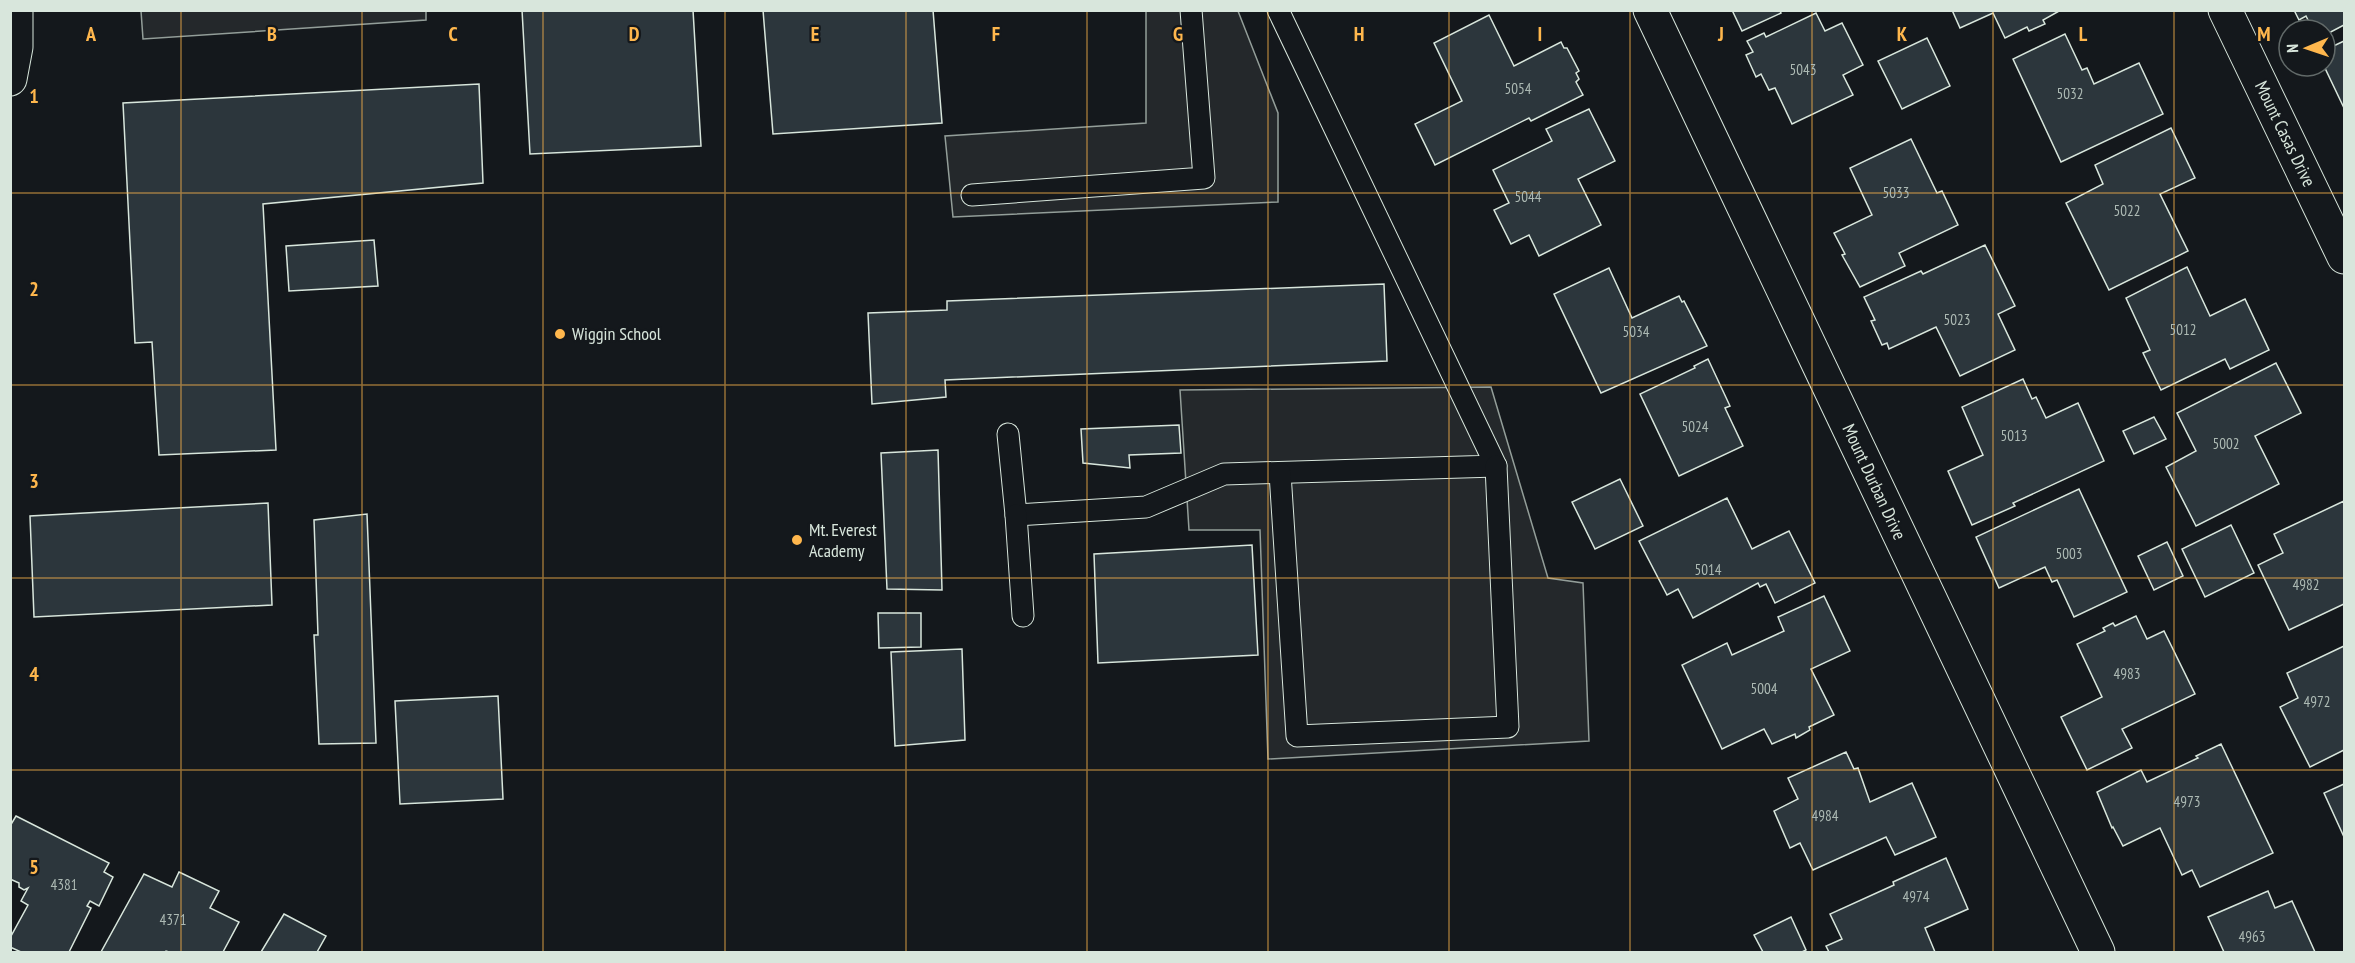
<svg xmlns="http://www.w3.org/2000/svg" width="2355" height="963" font-family="'PT Sans Narrow',sans-serif">
<style>
.parking{fill:#24282b;stroke:#939e99;stroke-width:1.5}
.building{fill:#2c363c;stroke:#d8e6dc;stroke-width:1.5}
.lines{fill:none;stroke-linecap:round;stroke-linejoin:round}
.service-casing{stroke:#d8e6dc;stroke-width:23}
.minor-casing{stroke:#d8e6dc;stroke-width:35}
.tertiary-casing{stroke:#d8e6dc;stroke-width:35}
.service{stroke:#14181c;stroke-width:21}
.minor{stroke:#14181c;stroke-width:33}
.tertiary{stroke:#14181c;stroke-width:33}
.grid{fill:none;stroke:#ffb74d;stroke-width:1.5;stroke-opacity:0.55}
.poi-dot{fill:#ffb74d;stroke:#14181c;stroke-width:2}
.labels{text-anchor:middle;stroke-width:4.5;stroke-linejoin:round;paint-order:stroke}
.number-label{font-size:15px;fill:#adbab4}
.street-label{font-size:18px;fill:#d8e6dc;stroke:#14181c}
.poi-label{font-size:18px;fill:#d8e6dc;stroke:#14181c;text-anchor:start}
.grid-label{font-size:20px;text-anchor:middle;font-weight:bold;fill:#ffb74d;stroke:#14181c;stroke-width:4.5;stroke-linejoin:round;paint-order:stroke}
</style>
<rect width="100%" height="100%" fill="#14181c"/>
<!-- parking -->
<g class="parking">
<path d="M426 11V20L143 39 141 11Z"/>
<path d="M1146 11H1238L1278 113V202L953 217 945 136 1146 123Z"/>
<path d="M1491 387 1548 578 1583 583 1589 741 1268 759 1260 530H1189L1180 390Z"/>
</g>
<!-- building -->
<g class="building">
<path d="M522 10H693L701 146 530 154Z"/>
<path d="M763 10H933L942 123 773 134Z"/>
<path d="M1732 10H1780L1781 13 1742 31Z"/>
<path d="M1952 10H2061L2043 20 2045 24 2029 31 2027 27 2005 38 1993 13 1960 28Z"/>
<path d="M2294 10H2344V25L2325 35V30H2313L2306 16 2299 20Z"/>
<path d="M1816 13 1825 31 1842 23 1863 65 1843 75 1853 95 1792 124 1775 88 1769 90 1761 74 1756 77 1746 55 1753 52 1747 41 1764 33 1766 37Z"/>
<path d="M1489 15 1514 66 1561 42 1564 48H1567L1579 71 1576 73 1579 79 1576 82 1583 95 1531 121 1529 118 1435 165 1415 124 1462 101 1434 43Z"/>
<path d="M2065 34 2082 70 2087 68 2094 84 2139 63 2163 114 2061 162 2013 59Z"/>
<path d="M1927 38 1950 86 1902 109 1878 61Z"/>
<path d="M2344 41V108L2324 66 2325 50Z"/>
<path d="M479 84 483 183 263 204 276 450 159 455 152 342 135 343 123 103Z"/>
<path d="M1589 109 1615 161 1578 179 1601 225 1539 256 1529 235 1511 244 1494 210 1509 203 1493 170 1552 141 1546 129Z"/>
<path d="M2171 128 2195 178 2160 194 2188 251 2109 290 2066 203 2103 184 2095 165Z"/>
<path d="M1911 139 1937 193 1942 191 1958 225 1899 253 1905 266 1860 287 1842 255 1845 254 1834 233 1872 215 1850 168Z"/>
<path d="M374 240 378 286 289 291 286 246Z"/>
<path d="M1985 245 2015 306 1998 314 2015 350 1960 376 1936 327 1889 349 1887 343 1882 345 1871 321 1875 320 1864 297 1921 271 1923 274Z"/>
<path d="M2187 267 2210 316 2245 299 2269 350 2230 369 2225 359 2161 390 2143 353 2150 350 2126 298Z"/>
<path d="M1609 268 1632 318 1679 296 1682 302 1684 301 1707 346 1601 393 1554 294Z"/>
<path d="M1384 284 1387 361 945 380 946 397 872 404 868 313 947 310V301Z"/>
<path d="M1708 359 1730 406 1725 408 1743 446 1679 476 1640 394 1695 368 1694 366Z"/>
<path d="M2276 363 2301 413 2255 436 2279 484 2196 526 2166 467 2196 451 2177 413Z"/>
<path d="M2023 379 2032 399 2036 397 2046 418 2078 403 2104 461 2013 503 2015 506 1972 525 1948 471 1983 455 1962 407Z"/>
<path d="M2154 417 2166 439 2134 454 2123 431Z"/>
<path d="M1179 425 1181 453 1129 455 1130 468 1083 463 1081 429Z"/>
<path d="M938 450 942 590 887 589 881 453Z"/>
<path d="M1620 479 1643 526 1595 549 1572 502Z"/>
<path d="M2079 489 2127 592 2074 617 2057 580 2052 582 2045 567 1999 588 1976 537Z"/>
<path d="M1727 498 1752 549 1789 531 1815 583 1775 603 1766 584 1760 587 1758 583 1693 618 1678 589 1667 595 1639 541Z"/>
<path d="M2344 501V604L2289 630 2258 565 2283 553 2274 534Z"/>
<path d="M268 503 272 605 34 617 30 516Z"/>
<path d="M367 514 376 743 319 744 314 635H318L314 520Z"/>
<path d="M2231 525 2254 573 2205 597 2182 549Z"/>
<path d="M2167 542 2183 576 2154 590 2138 556Z"/>
<path d="M1252 545 1258 655 1098 663 1094 554Z"/>
<path d="M1824 596 1850 651 1811 669 1834 715 1809 727 1810 730 1796 738 1795 734 1772 744 1764 729 1722 749 1682 665 1727 643 1732 655 1784 631 1778 617Z"/>
<path d="M878 613H921V647L879 648Z"/>
<path d="M2136 616 2147 639 2164 631 2195 694 2122 729 2132 748 2087 770 2061 717 2102 697 2077 644 2105 631 2103 628 2113 623 2115 626Z"/>
<path d="M2344 646V750L2310 767 2280 707 2298 698 2287 673Z"/>
<path d="M962 649 965 740 895 746 891 652Z"/>
<path d="M498 696 503 799 400 804 395 701Z"/>
<path d="M2221 744 2273 853 2200 887 2192 870 2182 875 2160 828 2123 846 2113 827 2112 828 2097 792 2141 770 2147 782 2198 758 2196 756Z"/>
<path d="M1846 752 1854 769 1858 768 1870 802 1912 783 1936 837 1895 855 1886 837 1813 870 1800 843 1790 848 1774 811 1798 799 1788 778Z"/>
<path d="M2344 784V837L2324 793Z"/>
<path d="M16 816 109 863 104 872 113 877 99 906 90 901 87 906 91 908 69 952H21L10 947V938L28 905 21 901 28 888 24 890 19 887V883L10 879V826Z"/>
<path d="M1946 858 1968 909 1925 928 1935 952H1829L1826 946 1842 939 1830 914 1894 885 1893 882Z"/>
<path d="M179 872 219 891 210 908 239 922 223 952H169L166 951 165 952H101L144 874 172 887Z"/>
<path d="M2268 891 2275 908 2292 901 2315 952H2224L2208 917Z"/>
<path d="M284 914 326 936 317 952H261Z"/>
<path d="M1791 917 1806 950 1802 952H1763L1754 935Z"/>
</g>
<g class="lines">
<defs>
<g id="service">
<path d="M972 195 1204 178 1191 10"/>
<path d="M1008 434 1016 515 1146 507 1224 474 1496 466 1278 10"/>
<path d="M1280 473 1297 736 1508 727 1496 466"/>
<path d="M1016 515 1023 616"/>
</g>
<g id="minor">
<path d="M1650 10 2098 952"/>
<path d="M2225 10 2344 257"/>
</g>
<path id="tertiary" d="M10 79 16 47V10"/>
</defs>
<!-- service casing -->
<use href="#service" class="service-casing"/>
<!-- minor casing -->
<use href="#minor" class="minor-casing"/>
<!-- tertiary casing -->
<use href="#tertiary" class="tertiary-casing"/>
<!-- service -->
<use href="#service" class="service"/>
<!-- minor -->
<use href="#minor" class="minor"/>
<!-- tertiary -->
<use href="#tertiary" class="tertiary"/>
</g>
<!-- grid -->
<path class="grid" d="M181 10V952M362 10V952M543 10V952M725 10V952M906 10V952M1087 10V952M1268 10V952M1449 10V952M1630 10V952M1812 10V952M1993 10V952M2174 10V952M10 193H2344M10 385H2344M10 578H2344M10 770H2344"/>
<!-- markers -->
<g class="poi-dot">
<circle cx="560" cy="334" r="6"/>
<circle cx="797" cy="540" r="6"/>
</g>
<g class="labels">
<!-- number labels -->
<g class="number-label">
<text x="1803" y="75">5043</text>
<text x="1518" y="94">5054</text>
<text x="2070" y="99">5032</text>
<text x="1896" y="198">5033</text>
<text x="1528" y="202">5044</text>
<text x="2127" y="216">5022</text>
<text x="1957" y="325">5023</text>
<text x="2183" y="335">5012</text>
<text x="1636" y="337">5034</text>
<text x="1695" y="432">5024</text>
<text x="2014" y="441">5013</text>
<text x="2226" y="449">5002</text>
<text x="2069" y="559">5003</text>
<text x="1708" y="575">5014</text>
<text x="2306" y="590">4982</text>
<text x="2127" y="679">4983</text>
<text x="1764" y="694">5004</text>
<text x="2317" y="707">4972</text>
<text x="2187" y="807">4973</text>
<text x="1825" y="821">4984</text>
<text x="64" y="890">4381</text>
<text x="1916" y="902">4974</text>
<text x="173" y="925">4371</text>
<text x="2252" y="942">4963</text>
</g>
<!-- street labels -->
<g class="street-label">
<text transform="translate(2285 134) rotate(64)" y="6">Mount Casas Drive</text>
<text transform="translate(1874 482) rotate(65)" y="6">Mount Durban Drive</text>
</g>
<!-- poi labels -->
<g class="poi-label">
<text x="572" y="340">Wiggin School</text>
<text x="809" y="536">Mt. Everest<tspan x="809" dy="21">Academy</tspan></text>
</g>
</g>
<g class="grid-label">
<text x="91" y="41">A</text>
<text x="272" y="41">B</text>
<text x="453" y="41">C</text>
<text x="634" y="41">D</text>
<text x="815" y="41">E</text>
<text x="996" y="41">F</text>
<text x="1178" y="41">G</text>
<text x="1359" y="41">H</text>
<text x="1540" y="41">I</text>
<text x="1721" y="41">J</text>
<text x="1902" y="41">K</text>
<text x="2083" y="41">L</text>
<text x="2264" y="41">M</text>
<text x="34" y="103">1</text>
<text x="34" y="296">2</text>
<text x="34" y="488">3</text>
<text x="34" y="681">4</text>
<text x="34" y="874">5</text>
</g>
<!-- border -->
<rect width="2355" height="963" fill="none" stroke="#d8e6dc" stroke-width="24"/>
<!-- north arrow -->
<g transform="translate(2307 48) rotate(268)"><circle r="28" fill="#14181c" stroke="#626a69" stroke-width="1.5"/>
<path d="M0-4.5L10 22L0 15L-10 22Z" fill="#ffb74d"/>
<text y="-9" font-size="16" font-weight="bold" text-anchor="middle" fill="#d8e6dc">N</text>
</g>
</svg>
